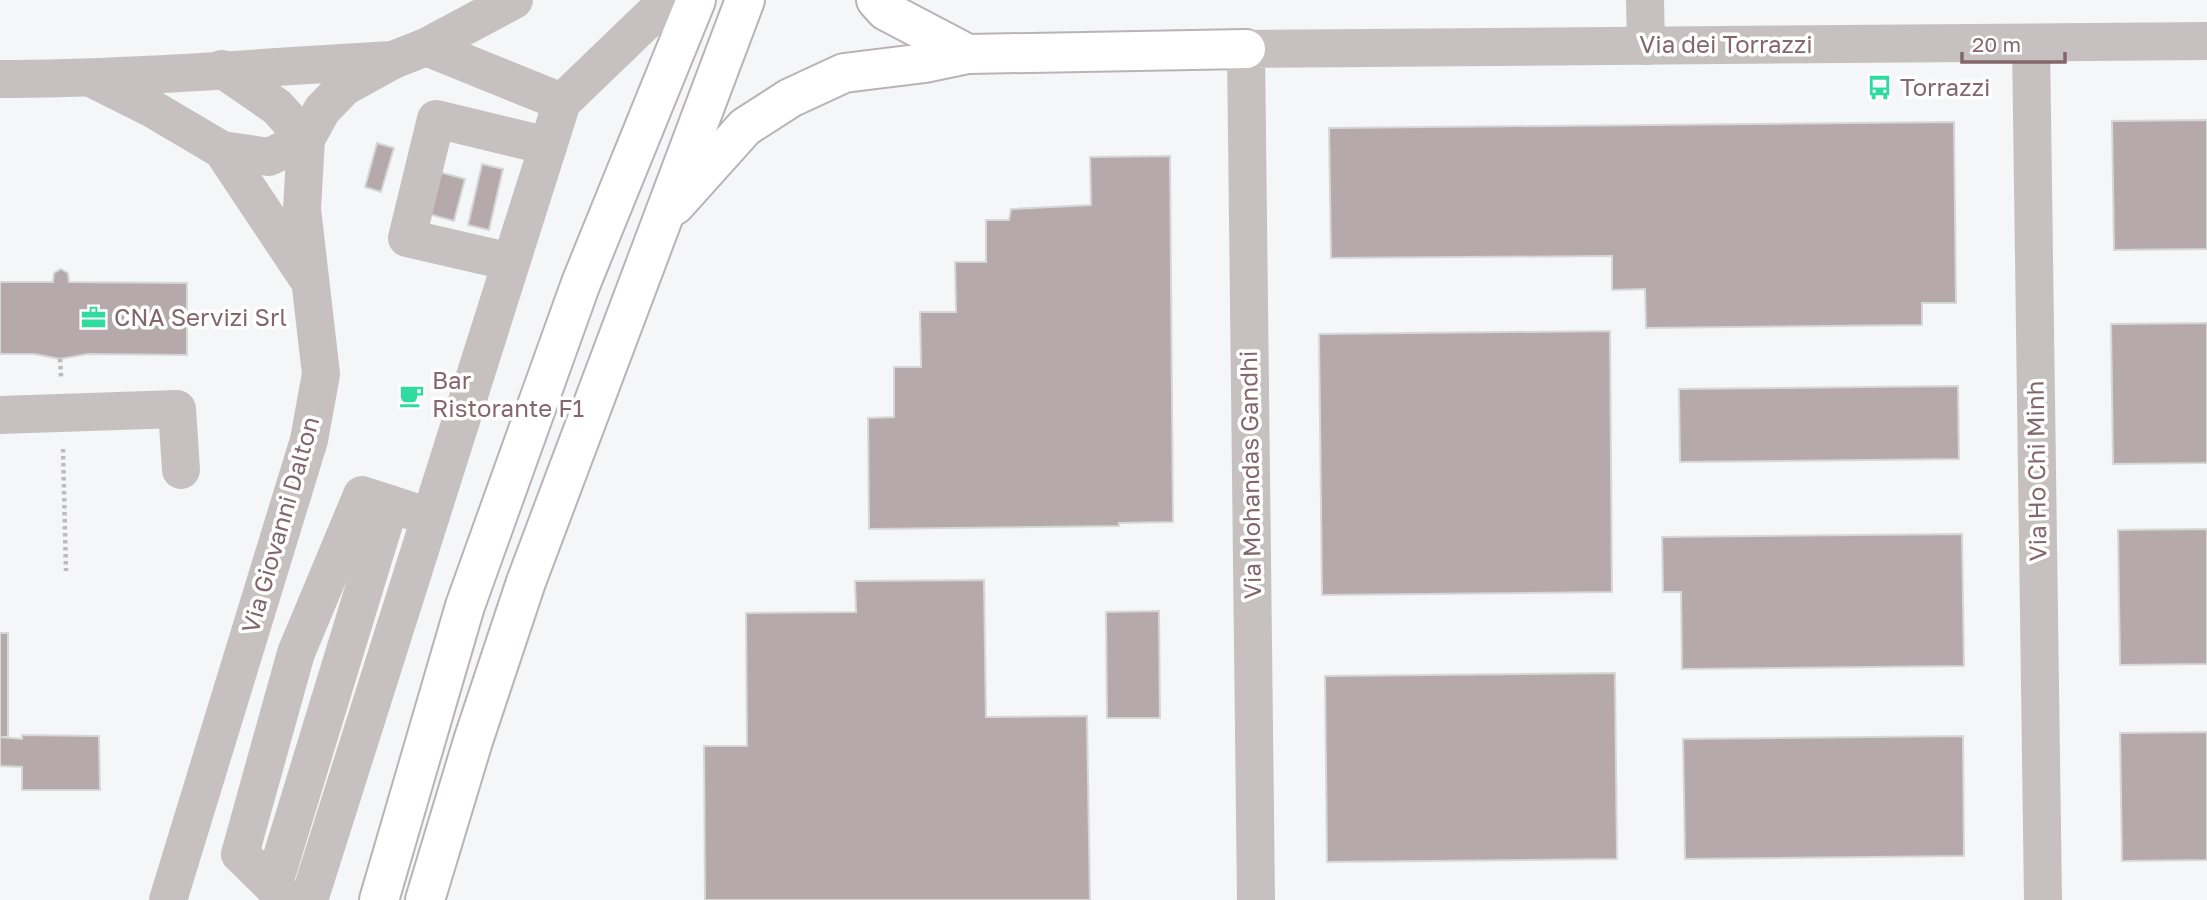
<svg xmlns="http://www.w3.org/2000/svg" width="2207" height="900" font-family="'Golos Text',sans-serif">
<style>
.building{fill:#b6a9ac;stroke:#d6d8d8;stroke-width:2}
.lines{fill:none;stroke-linecap:round;stroke-linejoin:round}
.highway-casing{stroke:#bab3b4;stroke-width:42}
.path{stroke:#bfbabb;stroke-width:4.5;stroke-dasharray:3.5 3.5;stroke-linecap:butt}
.minor{stroke:#c7c0c1;stroke-width:38}
.highway{stroke:#fff;stroke-width:38}
.labels{text-anchor:middle;stroke-width:7;stroke-linejoin:round;paint-order:stroke}
.street-label{font-size:24px;fill:#84676b;stroke:#fff}
.poi-label{font-size:24px;fill:#84676b;stroke:#fff;text-anchor:start}
</style>
<rect width="100%" height="100%" fill="#f4f6f7"/>
<!-- building -->
<g class="building">
<path d="M2207 120V249L2114 250 2112 121Z"/>
<path d="M1954 122 1956 303H1922V325L1646 328 1645 289 1612 290V256L1331 258 1329 128Z"/>
<path d="M377 143 394 148 381 192 365 187Z"/>
<path d="M1170 156 1173 522 1119 523V526L869 529 868 418 894 417V367H921L920 312H956L955 262H986V220H1009L1011 209 1091 205 1090 157Z"/>
<path d="M482 164 503 169 489 230 468 225Z"/>
<path d="M421 167 465 179 454 221 410 209Z"/>
<path d="M61 269 68 273 69 282 187 283V355L88 354 60 359 34 354H0V282H53L54 273Z"/>
<path d="M2207 323V463L2113 464 2111 324Z"/>
<path d="M1610 331 1612 592 1322 595 1319 334Z"/>
<path d="M1958 386 1959 459 1680 462 1679 389Z"/>
<path d="M2207 529V664L2120 665 2118 530Z"/>
<path d="M1962 534 1964 666 1682 669 1681 592H1663L1662 537Z"/>
<path d="M984 580 986 717 1087 716 1090 900H705L704 746H747L746 613 856 612 855 581Z"/>
<path d="M1159 611 1160 718H1107L1106 612Z"/>
<rect x="0" y="633" width="8" height="104"/>
<path d="M1615 673 1617 859 1327 862 1325 676Z"/>
<path d="M2207 732V860L2122 861 2120 733Z"/>
<path d="M22 735 99 736 100 790H22V767L0 766V737L22 739Z"/>
<path d="M1963 736 1964 856 1685 859 1683 739Z"/>
</g>
<g class="lines">
<defs>
<g id="highway">
<path d="M876 0 886 11 968 54"/>
<path d="M675 205 745 127 790 98 844 73 925 63 968 54 1246 49"/>
<path d="M379 900 465 606 581 283 696 0"/>
<path d="M425 900 473 741 526 582 745 0"/>
</g>
</defs>
<!-- highway casing -->
<use href="#highway" class="highway-casing"/>
<!-- path -->
<g class="path">
<path d="M60 359 61 377"/>
<path d="M63 449 66 571"/>
</g>
<!-- minor -->
<g class="minor">
<path d="M1645 0 1646 46"/>
<path d="M2031 43 2043 900"/>
<path d="M426 47 562 102"/>
<path d="M222 69 277 107 306 139"/>
<path d="M0 79C131 79 262 67 393 60"/>
<path d="M93 79 151 108 222 150 306 276"/>
<path d="M222 150 269 157 306 139 322 110 344 87 393 60 426 47 514 0"/>
<path d="M511 262 407 238 436 119 548 146"/>
<path d="M0 415 177 409 181 470"/>
<path d="M273 886 390 504"/>
<path d="M168 900 309 440 321 374 302 209 306 139"/>
<path d="M287 900 240 854 296 653 362 495 430 517"/>
<path d="M309 900 562 102 668 0"/>
<path d="M1256 900 1246 49 2207 41"/>
</g>
<!-- highway -->
<use href="#highway" class="highway"/>
</g>
<!-- icons -->
<defs>
<symbol id="bus-bare" viewBox="-9 -9 18 18"><path d="M-5-6H5V4H4V6H2V4H-2V6H-4V4H-5ZM-3.5-4V0h7V-4ZM-3.5 1.2v1.5H-2V1.2ZM2 1.2v1.5H3.5V1.2Z" fill="#30dba0" stroke="#fff" stroke-width="2.5" paint-order="stroke"/></symbol>
<symbol id="office-bare" viewBox="-9 -9 18 18"><path d="M-6-3h4V-5.5h4V-3h4V5H-6ZM-1-4.5V-3h2v-1.5ZM-6 0V1H6V0Z" fill="#30dba0" stroke="#fff" stroke-width="2.5" paint-order="stroke"/></symbol>
<symbol id="cafe-bare" viewBox="-9 -9 18 18"><path d="M-5.5-4.5H6V0H3Q3 3.5 0 3.5H-2.5Q-5.5 3.5-5.5 0ZM3-3.2v2h1.7v-2ZM-6 4.5H4V6H-6Z" fill="#30dba0" stroke="#fff" stroke-width="2.5" paint-order="stroke"/></symbol>
</defs>
<g fill-rule="evenodd">
<use href="#bus-bare" x="1862" y="70" width="35" height="35"/>
<use href="#office-bare" x="76" y="300" width="35" height="35"/>
<use href="#cafe-bare" x="394" y="378" width="35" height="35"/>
</g>
<g class="labels">
<!-- street labels -->
<g class="street-label">
<text x="1726" y="53">Via dei Torrazzi</text>
<text transform="translate(2037 471) rotate(-91)" y="8">Via Ho Chi Minh</text>
<text transform="translate(1251 475) rotate(-91)" y="8">Via Mohandas Gandhi</text>
<text transform="translate(281 525) rotate(-74)" y="8">Via Giovanni Dalton</text>
</g>
<!-- poi labels -->
<g class="poi-label">
<text x="1900" y="96">Torrazzi</text>
<text x="114" y="326">CNA Servizi Srl</text>
<text x="432" y="389">Bar<tspan x="432" dy="28">Ristorante F1</tspan></text>
</g>
</g>
<!-- scale -->
<path d="M1962 52v10h103v-10" fill="none" stroke="#84676b" stroke-width="3.5"/>
<text x="1972" y="52" font-size="21" fill="#84676b" stroke="#ffffff" stroke-width="5" paint-order="stroke">20 m</text>
</svg>
